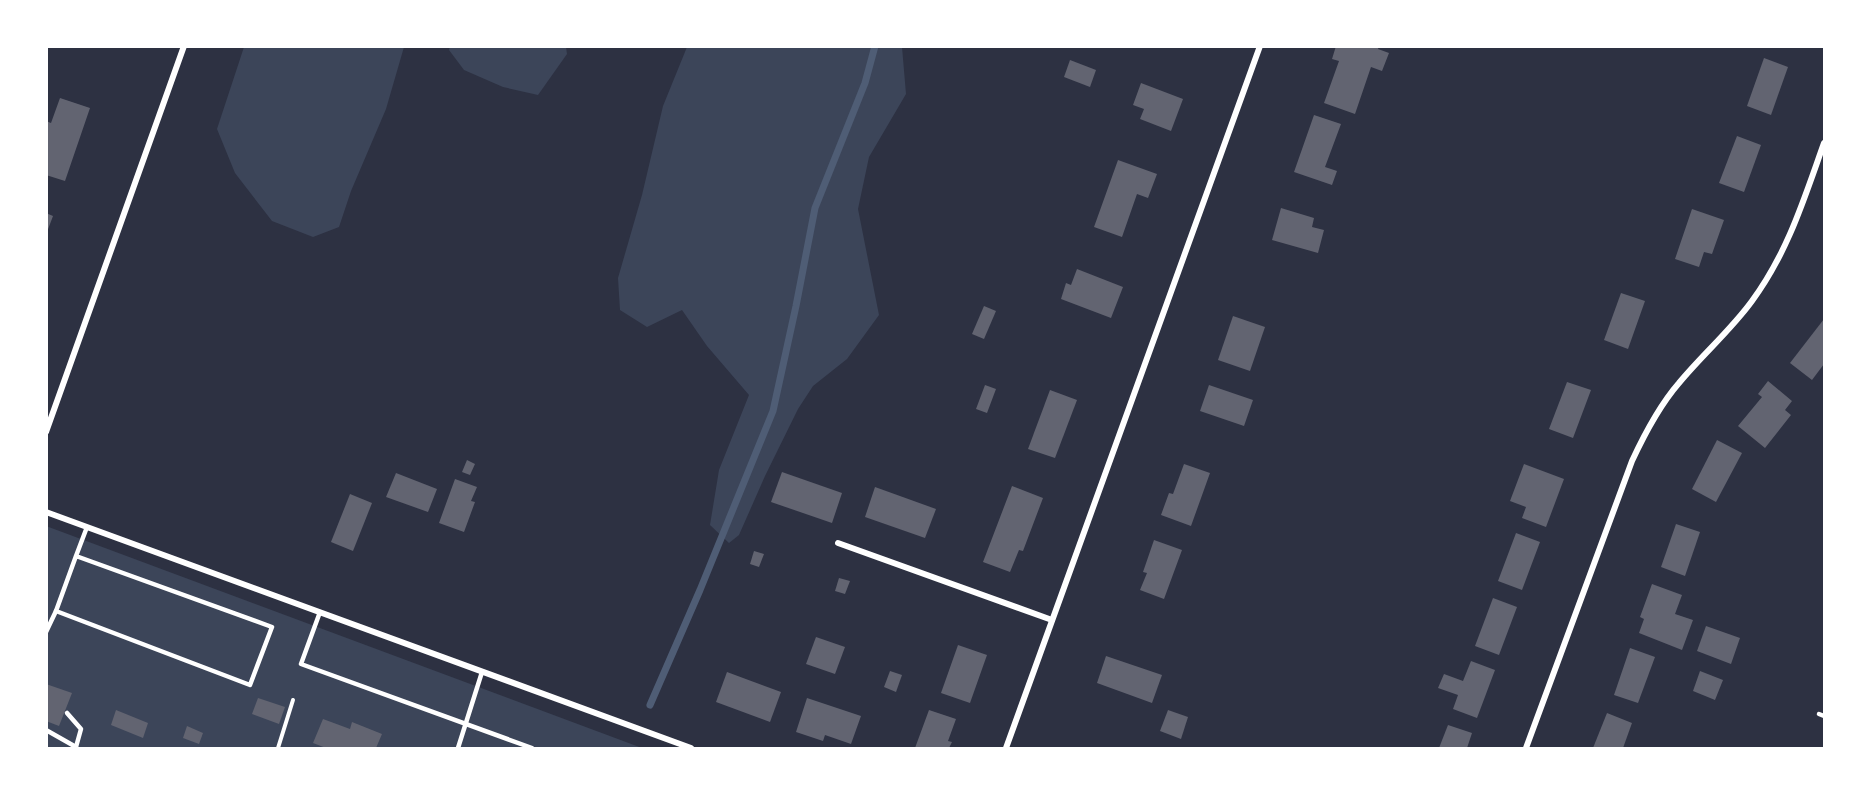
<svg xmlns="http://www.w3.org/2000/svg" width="1871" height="795" font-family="'Public Sans',sans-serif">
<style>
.green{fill:#3c4559}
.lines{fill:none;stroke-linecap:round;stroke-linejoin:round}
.stream{stroke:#4f5d75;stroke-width:7}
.building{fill:#626471}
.path{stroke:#fff;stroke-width:4}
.service{stroke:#fff;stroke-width:4.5}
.minor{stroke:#fff;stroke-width:6}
</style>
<rect width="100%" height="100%" fill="#2d3142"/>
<!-- green -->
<g class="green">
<path d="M450 46 566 47 567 54 538 95 503 87 464 70 449 50Z"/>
<path d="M244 47H404L386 109 351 191 339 227 313 237 272 221 235 173 217 129Z"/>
<path d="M687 47H902L906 94 869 157 858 209 879 315 847 359 813 386 798 409 765 476 739 535 729 543 710 525 719 470 749 395 707 346 682 310 647 327 620 310 618 278 642 195 663 106Z"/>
<path d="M46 526 642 748H47Z"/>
</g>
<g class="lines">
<!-- stream -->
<path class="stream" d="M650 705 700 590 773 411 796 306 815 208 865 83 875 46"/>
</g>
<!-- building -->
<g class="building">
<path d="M1336 46H1379L1378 49 1389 53 1382 71 1371 67 1355 114 1324 103 1339 61 1332 59Z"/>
<path d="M1764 58 1788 67 1771 115 1747 106Z"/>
<path d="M1070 60 1096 70 1090 87 1064 77Z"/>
<path d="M1141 83 1183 99 1171 131 1140 119 1144 109 1133 105Z"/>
<path d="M60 98 90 108 65 181 46 175V121L51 123Z"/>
<path d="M1314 115 1341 124 1325 167 1337 171 1332 185 1294 172Z"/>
<path d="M1737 136 1761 145 1744 192 1719 183Z"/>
<path d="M1118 160 1157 174 1148 198 1137 194 1122 237 1094 227Z"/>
<path d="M1281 208 1314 218 1312 227 1324 230 1318 253 1272 240Z"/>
<path d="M1692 209 1724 220 1712 254 1704 252 1699 267 1675 259Z"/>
<path d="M46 213 53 216 47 232H46Z"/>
<path d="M1077 269 1123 287 1111 318 1061 299 1066 283 1071 285Z"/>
<path d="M1621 293 1645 301 1628 349 1604 340Z"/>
<path d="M984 306 996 311 984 339 972 334Z"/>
<path d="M1233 316 1265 327 1250 371 1218 360Z"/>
<path d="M1824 319V364L1812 380 1790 363Z"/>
<path d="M1768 381 1792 401 1785 410 1791 415 1765 448 1738 426 1762 397 1758 394Z"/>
<path d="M1567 382 1591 390 1573 438 1549 429Z"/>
<path d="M985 385 996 389 987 413 976 409Z"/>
<path d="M1209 385 1253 400 1244 426 1200 411Z"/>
<path d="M1050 390 1077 400 1055 458 1028 449Z"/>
<path d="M1717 440 1742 453 1716 502 1692 489Z"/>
<path d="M467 460 475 464 470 475 462 472Z"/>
<path d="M1184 464 1210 473 1191 526 1161 515 1169 493 1173 494Z"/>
<path d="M1524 464 1564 479 1546 527 1522 518 1526 507 1510 501Z"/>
<path d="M782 472 842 493 832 523 771 502Z"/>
<path d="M396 473 437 489 428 512 386 497Z"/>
<path d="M455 479 477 487 471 501 475 502 464 532 439 523Z"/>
<path d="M1012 486 1043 498 1023 551 1019 550 1010 572 983 562Z"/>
<path d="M875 487 936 509 925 538 865 517Z"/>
<path d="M350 494 372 503 353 551 331 542Z"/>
<path d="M1676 524 1700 532 1685 576 1661 567Z"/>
<path d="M1516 533 1540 542 1522 590 1498 581Z"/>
<path d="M1154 540 1182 550 1164 599 1140 590 1147 573 1143 572Z"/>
<path d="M754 551 764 554 759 567 750 564Z"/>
<path d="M839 578 850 581 845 594 835 591Z"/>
<path d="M1652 584 1682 595 1675 614 1693 620 1682 650 1639 633 1644 619 1640 617Z"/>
<path d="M1493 598 1517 607 1499 655 1475 646Z"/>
<path d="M1706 626 1740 638 1731 664 1697 651Z"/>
<path d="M816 637 845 647 835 674 806 664Z"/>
<path d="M958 645 987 655 970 703 941 693Z"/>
<path d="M1630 648 1655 657 1638 703 1614 695Z"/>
<path d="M1106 656 1162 675 1152 703 1097 683Z"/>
<path d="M1471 661 1495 670 1477 718 1453 709 1458 695 1438 688 1444 674 1463 681Z"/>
<path d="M890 671 902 675 896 692 884 687Z"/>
<path d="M1700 671 1723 680 1715 700 1693 691Z"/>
<path d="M727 672 781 692 770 722 716 702Z"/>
<path d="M46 684 72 693 59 726 46 721Z"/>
<path d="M258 698 285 707 279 724 252 714Z"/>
<path d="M807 698 861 716 851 744 825 735 823 741 796 732Z"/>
<path d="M116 710 148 723 143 738 111 725Z"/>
<path d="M929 710 956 719 948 741 952 742 949 748H915Z"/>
<path d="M1168 710 1188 717 1181 739 1160 731Z"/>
<path d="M1607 713 1632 723 1623 748H1593Z"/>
<path d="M323 719 350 729 352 722 382 734 376 748H326L313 743Z"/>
<path d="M1448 725 1472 733 1467 748H1439Z"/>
<path d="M187 726 203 733 199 744 183 738Z"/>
</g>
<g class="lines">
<!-- path -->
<path class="path" d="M278 748 293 700"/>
<!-- service -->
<g class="service">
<path d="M76 556 56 611 250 685 272 627 76 556 87 527"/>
<path d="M320 612 301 664 532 748"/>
<path d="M46 632 56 611"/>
<path d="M67 713 81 729 76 747"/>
<path d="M1819 714 1824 716"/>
<path d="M46 730 76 747V748"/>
<path d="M458 748 482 672"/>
</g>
<!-- minor -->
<g class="minor">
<path d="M46 432 184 46"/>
<path d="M46 512 691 748"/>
<path d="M838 543 1052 620"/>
<path d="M1006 748 1260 46"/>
<path d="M1526 748 1632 461C1645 433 1659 406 1679 383 1702 355 1731 330 1752 301 1788 252 1804 199 1824 143"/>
</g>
</g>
<!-- border -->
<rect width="1871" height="795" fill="none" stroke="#ffffff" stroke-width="96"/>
</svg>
